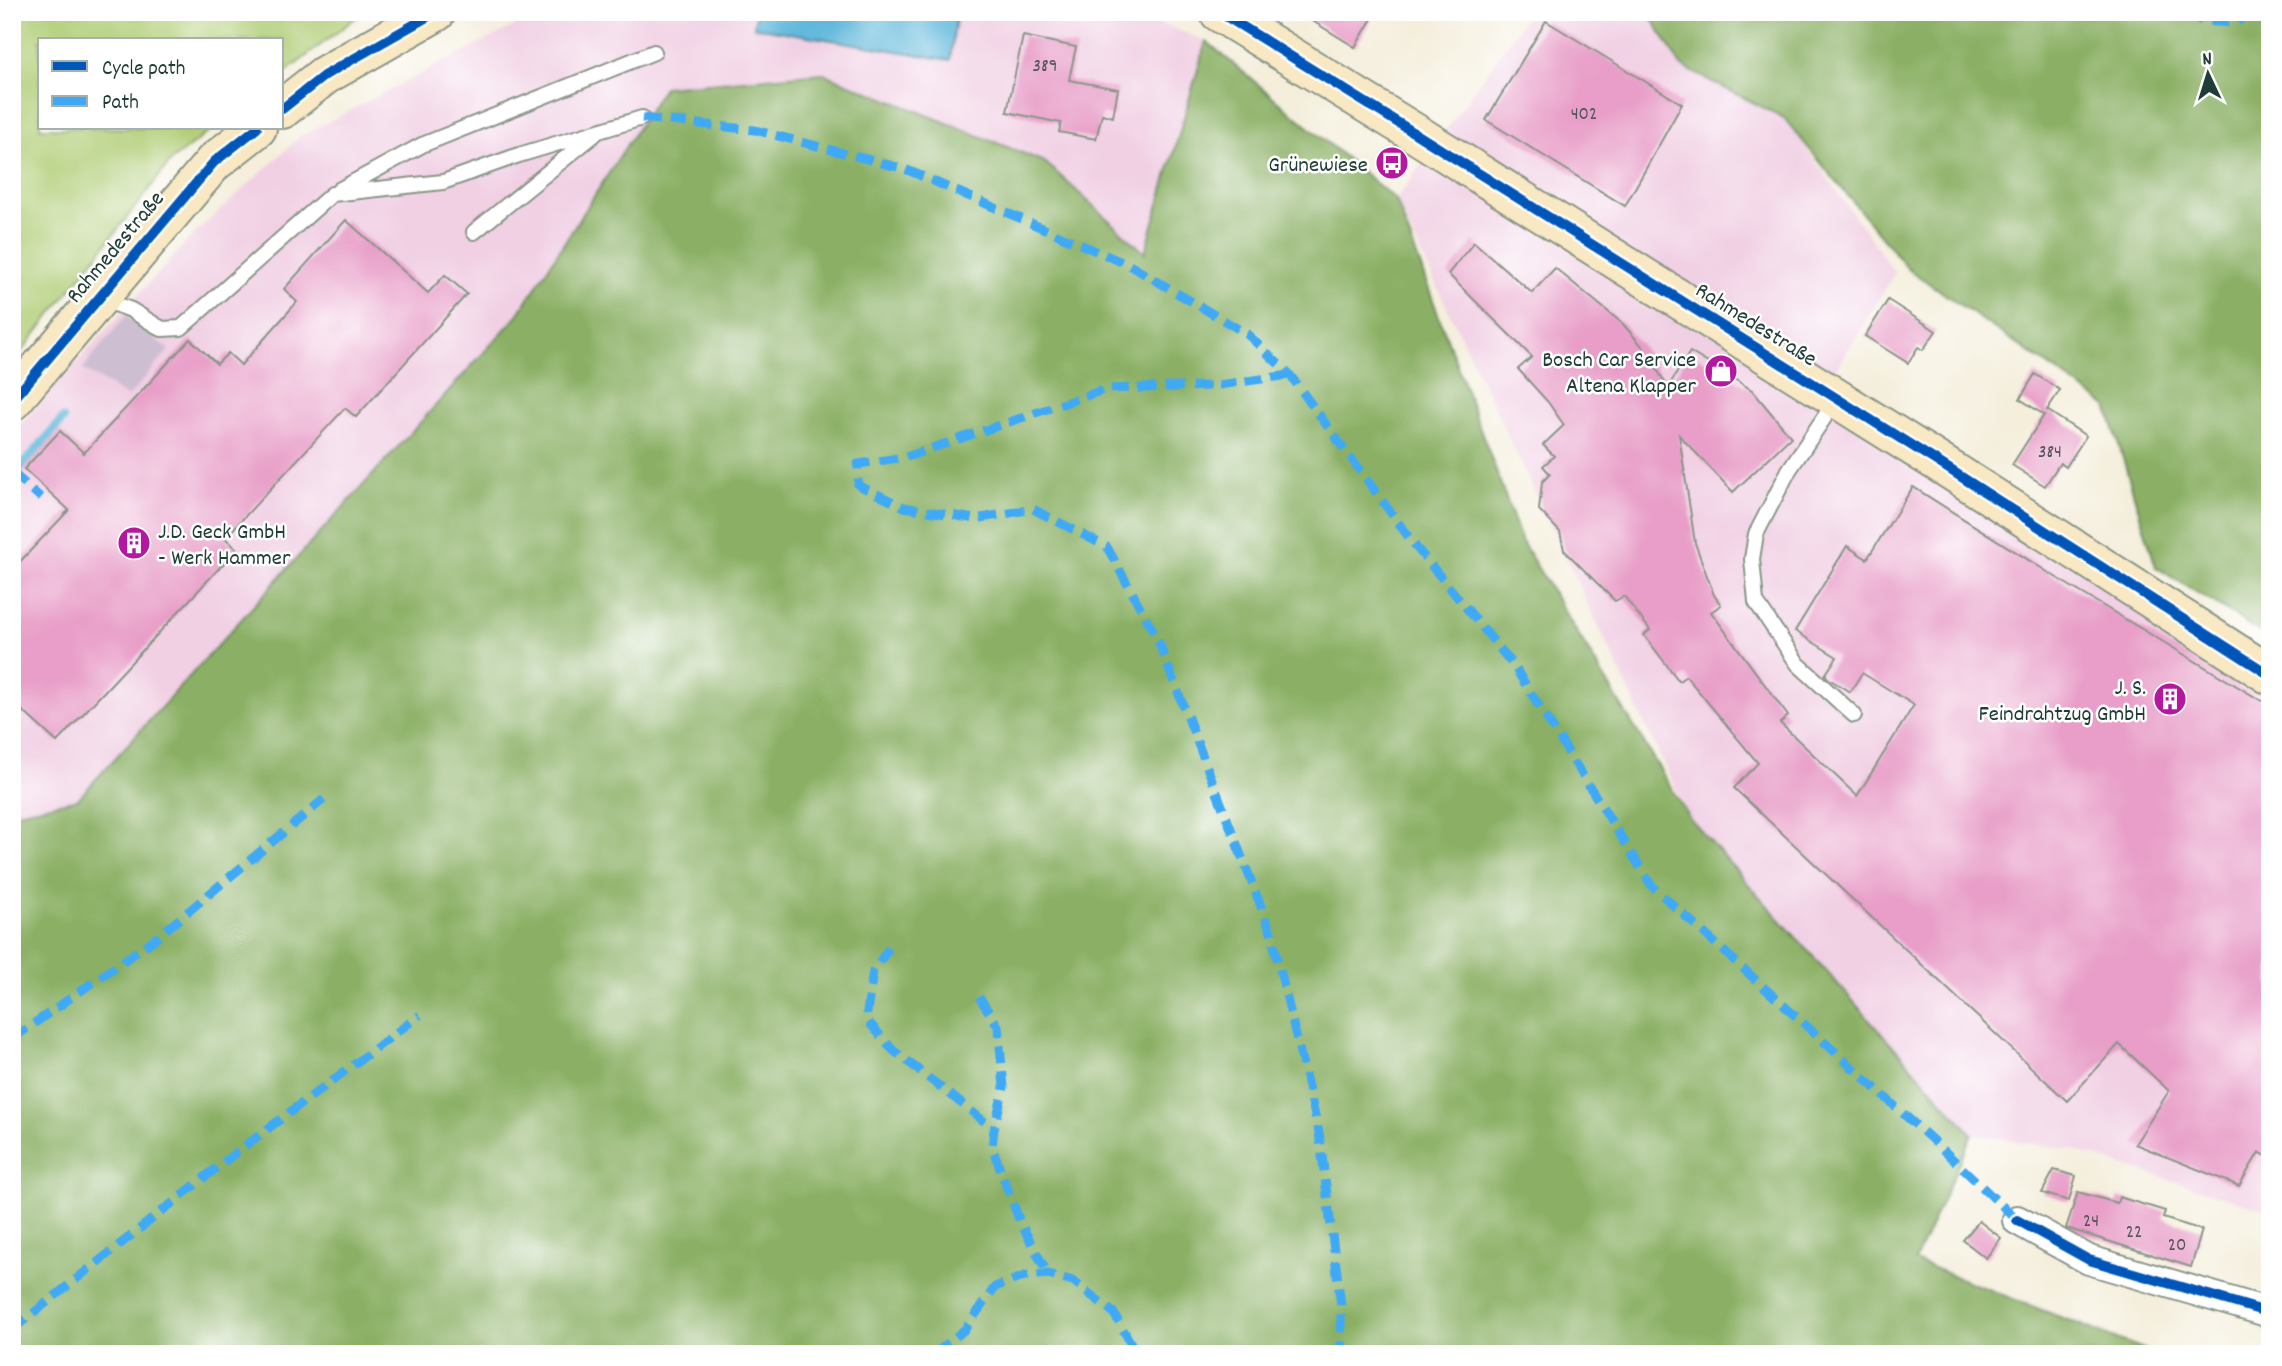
<svg xmlns="http://www.w3.org/2000/svg" width="2282" height="1366" font-family="Dekko,sans-serif">
<style>
.built{fill:#f1d0e4}
.industrial{fill:#cebed1}
.green{fill:#afcc73;stroke:#678454;stroke-width:2}
.forest{fill:#8bb065;stroke:#55764c;stroke-width:2}
.water{fill:#5cb6da;stroke:#3e7a87;stroke-width:2}
.lines{fill:none;stroke-linecap:round;stroke-linejoin:round}
.stream{stroke:#5cb6da;stroke-width:9}
.building{fill:#e89ec8}
.lane-casing{stroke:#8a9688;stroke-width:18}
.street-casing{stroke:#8a9688;stroke-width:32}
.secondary-casing{stroke:#8a9688;stroke-width:42}
.lane{stroke:#fff;stroke-width:14}
.street{stroke:#fff;stroke-width:28}
.secondary{stroke:#f8e8c3;stroke-width:38}
.quiet{stroke:#3fa9f5;stroke-width:9;stroke-dasharray:18 9;stroke-linecap:butt}
.cycleway-casing{stroke:#fff;stroke-width:15}
.cycleway{stroke:#0057b8;stroke-width:10}
.labels{text-anchor:middle;stroke-width:5;stroke-linejoin:round;paint-order:stroke}
.number-label{font-size:19px;fill:#515559}
.poi-label{font-size:23px;fill:#1f3d34;stroke:#fff;text-anchor:end}
.street-label{font-size:23px;fill:#1f3d34;stroke:#fff}
</style>
<rect width="100%" height="100%" fill="#fff"/>
<filter id="ink" filterUnits="userSpaceOnUse"><feTurbulence type="fractalNoise" baseFrequency=".0143" numOctaves="2"/><feDisplacementMap in="SourceGraphic" scale="14" xChannelSelector="R" yChannelSelector="G"/><feConvolveMatrix kernelMatrix="1 2 1 2 8 2 1 2 1" color-interpolation-filters="sRGB"/></filter>
<filter id="wash" filterUnits="userSpaceOnUse"><feTurbulence type="fractalNoise" baseFrequency=".00686" numOctaves="4" result="noise"/><feDisplacementMap in="SourceGraphic" scale="28" xChannelSelector="R" yChannelSelector="G"/><feGaussianBlur stdDeviation="1.57" result="paint"/><feColorMatrix in="noise" values="0 0 0 0 0 0 0 0 0 0 0 0 0 0 0 0 0 1.4 0 .05"/><feComposite in="paint" operator="in"/></filter>
<g filter="url(#wash)">
<rect width="100%" height="100%" fill="#f4eedb"/>
<!-- built -->
<g class="built">
<path d="M547 12H1130L1206 41 1146 253 1045 162 664 87 518 314 78 799 12 813V433L193 235 301 136 504 31Z"/>
<path d="M1530 12H1648L1681 66 1784 117 1895 273 1820 396 2270 686V1211L2074 1150 1972 1134 1690 819 1396 200Z"/>
</g>
<!-- industrial -->
<path class="industrial" d="M126 316 169 350 128 397 82 369Z"/>
<!-- green -->
<path class="green" d="M12 12H363L282 75V40H40V128H214L172 160 12 364Z"/>
<!-- forest -->
<g class="forest">
<path d="M1648 12H2270V638L2156 567 2107 406 1908 269 1784 118 1681 66Z"/>
<path d="M1206 41 1396 200 1522 542 1690 819 1972 1134 1915 1261 2156 1354H12V813L78 799 518 315 664 87 822 73 1045 162 1145 253Z"/>
</g>
<!-- water -->
<path class="water" d="M756 12H957L950 60 754 27Z"/>
<g class="lines">
<!-- stream -->
<path class="stream" d="M19 470 63 419"/>
</g>
<g id="blocks">
<!-- building -->
<g class="building">
<path d="M1298 12H1376L1355 47Z"/>
<path d="M1546 21 1682 104 1625 206 1486 120Z"/>
<path d="M1023 36 1076 47 1069 80 1118 89 1113 117 1102 114 1096 139 1059 132 1061 123 1007 112Z"/>
<path d="M346 220 428 293 445 275 467 294 356 417 345 408 225 538 237 549 57 742 12 701V570L69 510 24 469 60 431 84 453 190 339 217 364 228 353 241 365 297 302 284 289Z"/>
<path d="M1474 242 1532 293 1555 268 1623 324 1642 346 1668 387 1690 352 1752 390 1791 437 1733 492 1679 435 1695 543 1714 595 1721 605 1711 612 1788 716 1780 723 1857 796 1914 705 1862 673 1850 692 1829 679 1825 675 1837 657 1795 631 1847 546 1867 559 1913 487 2065 583 2270 706V1158L2259 1152 2239 1186 2135 1144 2169 1091 2119 1044 2067 1101 1734 788 1758 763 1686 676 1679 681 1644 635 1650 630 1624 596 1615 601 1564 550 1560 532 1539 510 1542 482 1550 474 1543 466 1554 456 1543 445 1564 425 1548 402 1518 369 1532 357 1448 274Z"/>
<path d="M1888 300 1936 331 1923 350 1918 347 1908 363 1865 336Z"/>
<path d="M2035 374 2060 390 2047 410 2086 436 2066 467 2060 463 2045 486 2012 465 2044 415 2020 399Z"/>
<path d="M2054 1170 2076 1176 2069 1201 2042 1193Z"/>
<path d="M2078 1192 2117 1203 2119 1197 2165 1211 2163 1218 2202 1230 2191 1267 2066 1228Z"/>
<path d="M1979 1221 2001 1238 1986 1258 1963 1240Z"/>
</g>
</g>
</g>
<g filter="url(#ink)">
<use href="#blocks" fill-opacity="0" stroke="#8a9688" stroke-width="2"/>
<g class="lines">
<defs>
<g id="lane">
<path d="M339 190 422 145 654 52"/>
<path d="M474 232 595 134"/>
<path d="M102 299 131 310 162 329 181 328 332 194 443 182 519 155 642 118"/>
<path d="M1836 400 1789 470 1756 534 1752 559 1756 602 1798 664 1854 715"/>
</g>
<path id="street" d="M2017 1220 2089 1260 2270 1313"/>
<g id="secondary">
<path d="M1219 12 1413 132 1949 469 2270 675"/>
<path d="M282 109 325 75 436 12"/>
<path d="M12 401 214 162 257 128"/>
</g>
</defs>
<!-- lane casing -->
<use href="#lane" class="lane-casing"/>
<!-- street casing -->
<use href="#street" class="street-casing"/>
<!-- secondary casing -->
<use href="#secondary" class="secondary-casing"/>
<!-- lane -->
<use href="#lane" class="lane"/>
<!-- street -->
<use href="#street" class="street"/>
<!-- secondary -->
<use href="#secondary" class="secondary"/>
<!-- quiet -->
<g class="quiet">
<path d="M2186 12 2202 21 2236 23 2250 12"/>
<path d="M642 118 755 130 905 169 1131 266 1247 334 1290 375 1416 547 1514 666 1652 886 1940 1147 2017 1220"/>
<path d="M1290 375 1211 386 1106 389 906 457 858 464V485L904 507 975 519 1033 509 1107 547 1157 638 1271 932 1319 1132 1341 1305V1354"/>
<path d="M12 472 41 498"/>
<path d="M889 948 873 971 866 1019 893 1050 994 1129 992 1147 1020 1222 1048 1274"/>
<path d="M979 997 998 1026 1004 1087 994 1129"/>
<path d="M12 1039 156 938 324 799"/>
<path d="M12 1330 234 1154 420 1015"/>
<path d="M935 1354 965 1329 995 1287 1025 1276 1048 1274 1073 1281 1113 1312 1137 1354"/>
</g>
<defs>
<g id="cycleway">
<path d="M1219 12 1413 132 1949 469 2270 675"/>
<path d="M282 109 325 75 436 12"/>
<path d="M12 401 214 162 257 128"/>
<path d="M2017 1220 2089 1260 2270 1313"/>
</g>
</defs>
<!-- cycleway casing -->
<use href="#cycleway" class="cycleway-casing"/>
<!-- cycleway -->
<use href="#cycleway" class="cycleway"/>
</g>
</g>
<!-- icons -->
<defs>
<symbol id="bus-disc" viewBox="-11 -11 22 22"><circle r="9.5" fill="#b5179e" stroke="#fff"/><path d="M-5-6H5V4H4V6H2V4H-2V6H-4V4H-5ZM-3.5-4V0h7V-4ZM-3.5 1.2v1.5H-2V1.2ZM2 1.2v1.5H3.5V1.2Z" fill="#fff"/></symbol>
<symbol id="shop-disc" viewBox="-11 -11 22 22"><circle r="9.5" fill="#b5179e" stroke="#fff"/><path d="M-5-2.5h2.3a2.7 3.5 0 0 1 5.4 0H5L5.5 6h-11ZM-1.5-2.5h3a1.5 2.3 0 0 0-3 0Z" fill="#fff"/></symbol>
<symbol id="building-disc" viewBox="-11 -11 22 22"><circle r="9.5" fill="#b5179e" stroke="#fff"/><path d="M-4-6H4V6H1V3H-1V6H-4ZM-2.5-4.3h1.7v1.8h-1.7ZM.8-4.3h1.7v1.8H.8ZM-2.5-1h1.7V.8h-1.7ZM.8-1h1.7V.8H.8Z" fill="#fff"/></symbol>
</defs>
<g fill-rule="evenodd">
<use href="#bus-disc" x="1373" y="144" width="38" height="38"/>
<use href="#shop-disc" x="1702" y="352" width="38" height="38"/>
<use href="#building-disc" x="115" y="524" width="38" height="38"/>
<use href="#building-disc" x="2151" y="680" width="38" height="38"/>
</g>
<g class="labels">
<!-- number labels -->
<g class="number-label">
<text x="1045" y="71">389</text>
<text x="1584" y="119">402</text>
<text x="2050" y="457">384</text>
<text x="2091" y="1226">24</text>
<text x="2134" y="1237">22</text>
<text x="2177" y="1250">20</text>
</g>
<!-- poi labels -->
<g class="poi-label">
<text x="1368" y="171">Grünewiese</text>
<text x="1696" y="366">Bosch Car Service<tspan x="1696" dy="26">Altena Klapper</tspan></text>
<text x="158" y="538" text-anchor="start">J.D. Geck GmbH<tspan x="158" dy="26">- Werk Hammer</tspan></text>
<text x="2146" y="694">J. S.<tspan x="2146" dy="26">Feindrahtzug GmbH</tspan></text>
</g>
<!-- street labels -->
<g class="street-label">
<text transform="translate(114 246) rotate(-50)" y="8">Rahmedestraße</text>
<text transform="translate(1757 323) rotate(32)" y="8">Rahmedestraße</text>
</g>
</g>
<!-- margin -->
<rect width="2282" height="1366" fill="none" stroke="#fff" stroke-width="42"/>
<!-- legend -->
<rect x="38" y="38" width="245" height="91" fill="#ffffff" stroke="#a5b1ae" stroke-width="2"/>
<rect x="52" y="61" width="35" height="10" fill="#0057b8" stroke="#a5b1ae" stroke-width="2"/>
<text x="102" y="74" font-size="21" fill="#1f3d34">Cycle path</text>
<rect x="52" y="96" width="35" height="10" fill="#3fa9f5" stroke="#a5b1ae" stroke-width="2"/>
<text x="102" y="108" font-size="21" fill="#1f3d34">Path</text>
<!-- north arrow -->
<g transform="translate(2208 74) rotate(356)" stroke="#ffffff" stroke-width="5" paint-order="stroke">
<path d="M0-5L12 26L0 18L-12 26Z" fill="#1f3d34"/>
<text y="-10" font-size="19" font-weight="bold" text-anchor="middle" fill="#1f3d34">N</text>
</g>
</svg>
